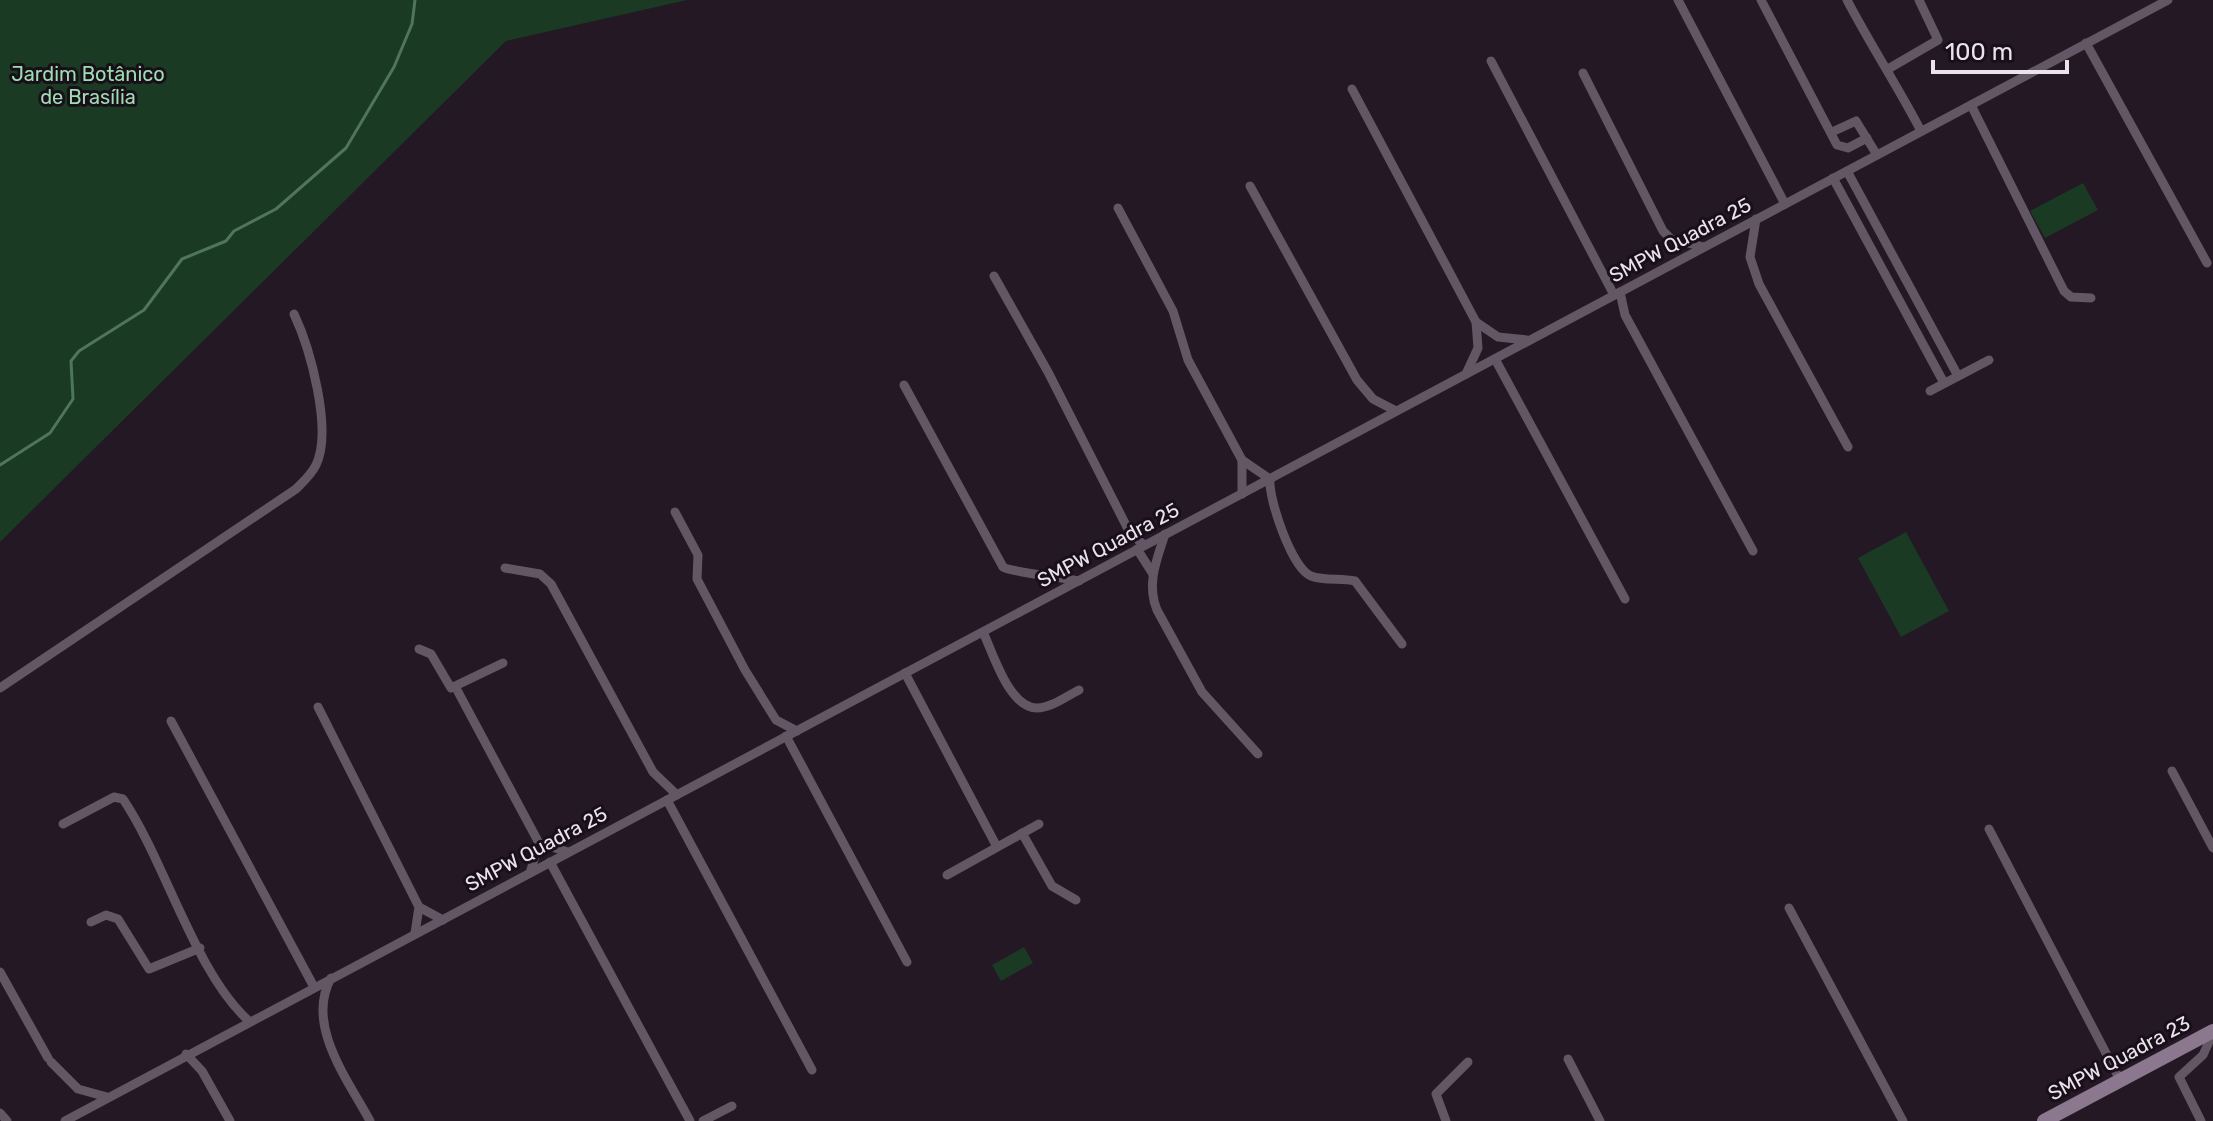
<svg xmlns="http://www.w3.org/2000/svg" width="2213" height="1121" font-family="Rubik,sans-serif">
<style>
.green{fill:#1a3a24}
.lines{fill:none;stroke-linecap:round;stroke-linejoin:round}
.stream{stroke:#4f755a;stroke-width:3}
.street{stroke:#635665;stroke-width:9}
.secondary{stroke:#8b778e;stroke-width:14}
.labels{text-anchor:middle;stroke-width:6;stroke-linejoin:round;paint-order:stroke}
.park-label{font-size:20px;fill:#9eddb0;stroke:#190f1b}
.street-label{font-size:20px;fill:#eae3eb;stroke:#190f1b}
</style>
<rect width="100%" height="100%" fill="#231824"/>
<!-- green -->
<g class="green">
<path d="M0 0H687L506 41 0 542Z"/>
<path d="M2083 183 2098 210 2045 238 2030 211Z"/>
<path d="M1906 532 1949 611 1901 637 1858 558Z"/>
<path d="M1024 947 1033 963 1001 981 992 965Z"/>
</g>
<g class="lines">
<!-- stream -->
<path class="stream" d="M0 465 50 433 73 399 71 361 79 351 144 310 182 259 226 241 234 231 276 209 346 148 394 67 412 24 415 0"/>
<!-- street -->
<g class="street">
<path d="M1678 0 1785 204"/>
<path d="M1761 0 1837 145 1848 148 1867 138"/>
<path d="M1847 0C1871 46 1897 85 1921 131"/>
<path d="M2086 43 2207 263"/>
<path d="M1491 61 1614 295"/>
<path d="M1888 69 1938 40 1919 0"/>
<path d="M1583 73 1663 231 1671 239 1704 247"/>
<path d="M1352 89 1476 322 1478 348 1466 374"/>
<path d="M1971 105 2064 291 2071 297 2091 298"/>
<path d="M1832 132 1856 121 1877 155"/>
<path d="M1847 171 1958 376"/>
<path d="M1833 178 1944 383"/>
<path d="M1250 186 1357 380 1373 399 1396 411"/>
<path d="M1118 208 1173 311 1188 360 1242 460 1270 479C1268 498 1292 569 1311 576 1324 581 1341 578 1355 581L1402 644"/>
<path d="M1756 219 1750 257 1759 284 1848 447"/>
<path d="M994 276 1048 372 1130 533 1144 545"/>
<path d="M1620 292 1625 315 1753 551"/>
<path d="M1476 322 1498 337 1527 340"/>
<path d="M1495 359 1625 599"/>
<path d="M904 385 1003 567C1007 571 1065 578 1079 581"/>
<path d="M1930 391 1989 360"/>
<path d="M1242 460V494"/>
<path d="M675 512 698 555 697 579 745 670 776 720 797 731"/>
<path d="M1165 534C1157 559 1146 584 1157 610L1202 692 1258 754"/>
<path d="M1137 549 1153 574"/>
<path d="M505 568 540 574 551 584 653 772 677 795"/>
<path d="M983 632C993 653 1009 708 1037 708 1051 708 1067 696 1079 690"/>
<path d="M419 649 431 654 451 688 503 663"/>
<path d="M905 673 997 847"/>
<path d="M0 688 296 489C303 482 311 475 316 465 333 430 310 348 294 314"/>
<path d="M456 688 539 843 568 852"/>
<path d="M318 707 419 907 415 933"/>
<path d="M171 721 314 987"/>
<path d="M786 736 907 962"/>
<path d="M2172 771 2213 848"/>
<path d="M667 800 812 1070"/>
<path d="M63 824 114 797 123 799C165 861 195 973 249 1021"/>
<path d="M1989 829 2120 1080"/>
<path d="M1022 833 1052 886 1076 900"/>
<path d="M550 862 690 1121"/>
<path d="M530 873 539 843"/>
<path d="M947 875 1039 824"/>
<path d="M419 907 443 920"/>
<path d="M1789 908 1903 1121"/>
<path d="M91 922 106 915 118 919 149 969 200 948"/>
<path d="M0 972 48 1058"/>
<path d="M331 978C305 1025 348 1080 370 1121"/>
<path d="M186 1054 202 1071 230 1121"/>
<path d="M1568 1059 1600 1121"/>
<path d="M51 1062 78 1089 107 1097"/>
<path d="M0 1113 7 1121"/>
<path d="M65 1121 2168 0"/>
<path d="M703 1121 732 1106"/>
<path d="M1446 1121 1436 1094 1468 1062"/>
<path d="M2201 1121 2179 1077 2203 1055 2213 1033"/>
</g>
<!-- secondary -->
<path class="secondary" d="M2044 1121 2213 1031"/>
</g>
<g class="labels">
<!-- park labels -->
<g class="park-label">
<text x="88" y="81">Jardim Botânico<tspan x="88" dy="23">de Brasília</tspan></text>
</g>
<!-- street labels -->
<g class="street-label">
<text transform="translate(1680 240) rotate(-28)" y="7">SMPW Quadra 25</text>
<text transform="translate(1108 545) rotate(-28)" y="7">SMPW Quadra 25</text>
<text transform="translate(536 849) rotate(-28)" y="7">SMPW Quadra 25</text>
<text transform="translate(2119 1058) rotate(-28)" y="7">SMPW Quadra 23</text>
</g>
</g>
<!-- scale -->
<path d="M1933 60v12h134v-12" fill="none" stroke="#eae3eb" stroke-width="4"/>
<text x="1945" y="60" font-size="24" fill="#eae3eb" stroke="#190f1b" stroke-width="6" paint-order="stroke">100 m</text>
</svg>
